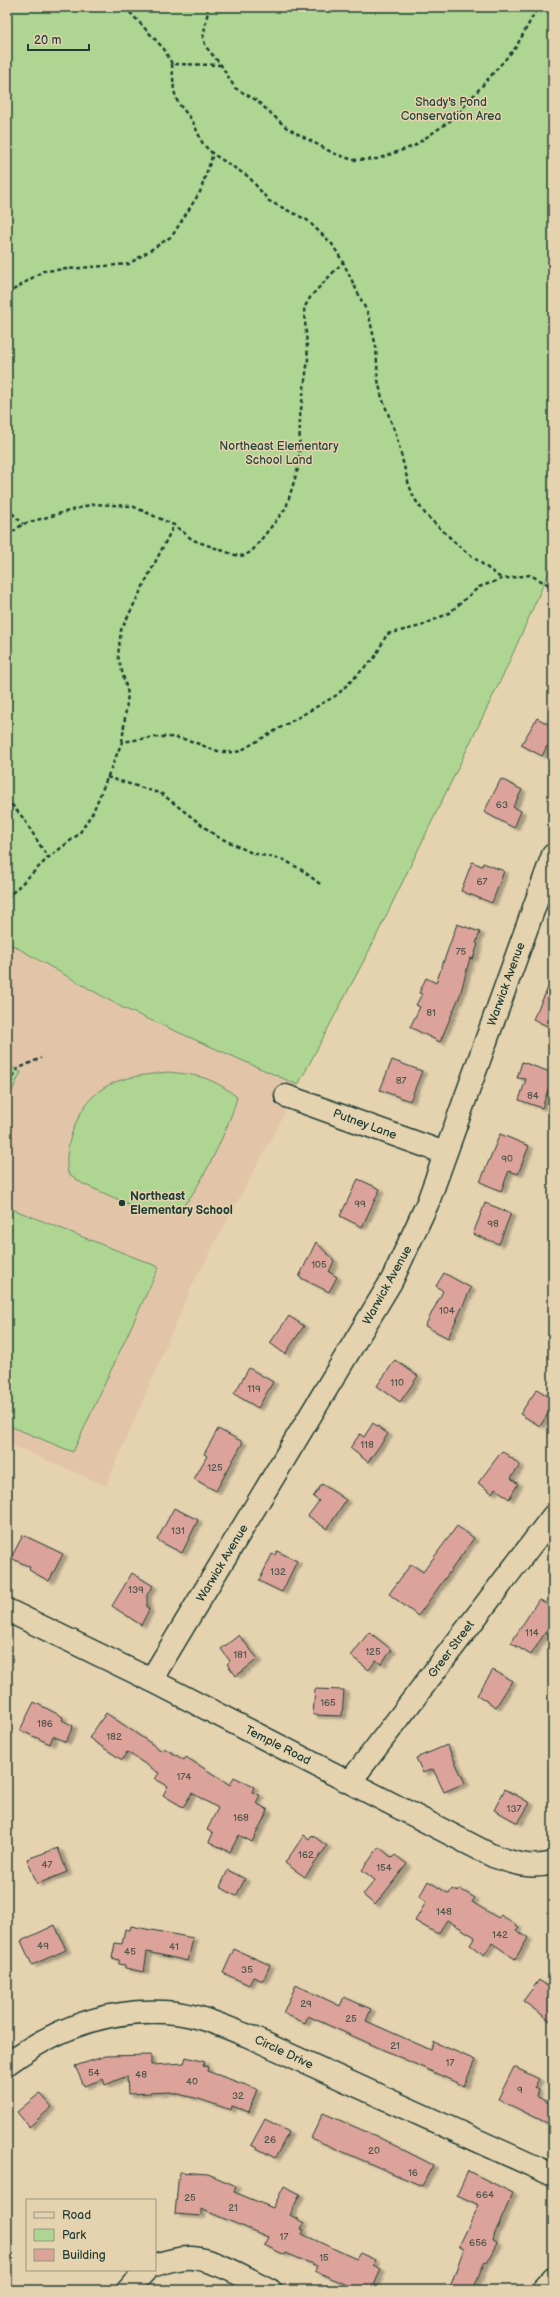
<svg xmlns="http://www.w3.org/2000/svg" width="560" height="2297" font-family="'Balsamiq Sans',sans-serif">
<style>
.built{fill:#e2c5a9}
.green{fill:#aed692;stroke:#668a63}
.building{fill:#dca39a;stroke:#1f3d34;filter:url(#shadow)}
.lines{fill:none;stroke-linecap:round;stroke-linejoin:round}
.minor-casing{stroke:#1f3d34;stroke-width:25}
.secondary-casing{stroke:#1f3d34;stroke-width:25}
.path{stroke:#1f3d34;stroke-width:2.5;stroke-dasharray:4 3;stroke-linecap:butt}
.minor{stroke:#e5d3b0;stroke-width:22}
.secondary{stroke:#e5d3b0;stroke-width:22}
.poi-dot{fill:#1f3d34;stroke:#e5d3b0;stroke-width:1.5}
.labels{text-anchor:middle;stroke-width:3;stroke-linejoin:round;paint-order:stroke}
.number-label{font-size:10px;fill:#4e564e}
.park-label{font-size:12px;fill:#264539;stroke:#e5d3b0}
.street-label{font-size:12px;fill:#1f3d34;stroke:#e5d3b0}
.poi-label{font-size:12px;font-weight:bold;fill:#1f3d34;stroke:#e5d3b0;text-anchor:start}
</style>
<defs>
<filter id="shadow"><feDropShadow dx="4.5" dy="2.5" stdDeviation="1" flood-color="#0004"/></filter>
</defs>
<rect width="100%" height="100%" fill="#e5d3b0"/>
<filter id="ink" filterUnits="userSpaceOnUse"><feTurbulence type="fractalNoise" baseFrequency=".025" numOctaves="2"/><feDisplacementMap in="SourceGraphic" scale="8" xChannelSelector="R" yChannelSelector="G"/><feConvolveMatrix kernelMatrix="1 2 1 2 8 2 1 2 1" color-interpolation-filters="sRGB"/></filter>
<g filter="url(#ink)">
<!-- built -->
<path class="built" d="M7 942 123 1008 298 1085 282 1119 192 1286 106 1486 7 1443Z"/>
<!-- green -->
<g class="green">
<path d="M7 7H553V563L506 669 369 951 298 1085 123 1008 7 942Z"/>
<path d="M7 1065 21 1072 7 1102Z"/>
<path d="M168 1072C198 1075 212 1077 237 1097 232 1121 198 1195 179 1210 171 1216 158 1214 149 1213L83 1184 68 1173C65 1158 68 1144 73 1130 92 1080 120 1078 168 1072Z"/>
<path d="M7 1207 159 1267 73 1452 7 1425Z"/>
</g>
<!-- building -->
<g class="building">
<path d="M537 718 553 727V750L547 746 542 756 521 745Z"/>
<path d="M501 779 522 790 513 807 521 811 514 828 484 812Z"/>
<path d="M472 862 482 866 483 863 504 871 492 903 461 891Z"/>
<path d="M457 924 480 932 476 943 478 944 473 959 470 958 460 995 440 1042 410 1027 420 1007 416 1005 422 994 419 993 426 978 436 983Z"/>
<path d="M553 978V1029L533 1019Z"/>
<path d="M392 1060 422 1071 410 1101 380 1090Z"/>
<path d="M522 1062 553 1073V1085L550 1084 542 1108 519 1100 526 1079 517 1078Z"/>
<path d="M500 1134 529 1146 518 1174 509 1171 501 1191 480 1182Z"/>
<path d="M358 1179 380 1189 362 1227 340 1216Z"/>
<path d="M485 1203 511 1213 499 1244 473 1234Z"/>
<path d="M316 1242 334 1261 329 1272 337 1277 329 1292 299 1277Z"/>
<path d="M444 1273 471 1288 448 1338 425 1326 443 1291 436 1286Z"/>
<path d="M289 1316 304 1326 285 1354 270 1343Z"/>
<path d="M395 1360 418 1376 400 1402 377 1386Z"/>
<path d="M249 1368 273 1382 258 1408 234 1394Z"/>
<path d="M537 1389 553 1400V1406L540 1426 520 1414Z"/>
<path d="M373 1423 388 1434 368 1462 350 1448 360 1434 364 1437Z"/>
<path d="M218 1429 243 1442 216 1491 194 1479 207 1456 204 1454Z"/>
<path d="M502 1451 520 1465 511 1478 518 1484 509 1499 495 1488 492 1493 478 1483Z"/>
<path d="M322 1484 346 1500 327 1529 308 1516 319 1501 313 1497Z"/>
<path d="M174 1508 198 1520 182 1553 157 1540Z"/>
<path d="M457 1526 474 1538 418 1616 389 1594 411 1564 423 1572Z"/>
<path d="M23 1535 63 1554 49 1581 29 1570 30 1567 11 1558Z"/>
<path d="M277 1551 297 1561 282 1592 259 1581 272 1554 275 1555Z"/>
<path d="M132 1573 153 1586 147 1595V1607L149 1610 141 1625 112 1606Z"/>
<path d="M539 1599 553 1608V1620L531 1655 511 1643Z"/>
<path d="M369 1632 392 1650 381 1664 376 1660 369 1670 351 1656Z"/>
<path d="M239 1635 258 1659 236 1676 227 1664 230 1661 221 1649Z"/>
<path d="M493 1670 512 1681 496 1707 477 1695Z"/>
<path d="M315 1689 344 1690 342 1716 313 1715Z"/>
<path d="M34 1702 63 1717 62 1720 73 1726 66 1742 53 1736 50 1744 20 1730Z"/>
<path d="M106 1713 162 1751 164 1748 184 1760 186 1757 230 1785 234 1777 254 1787 252 1792 260 1795 256 1803 268 1810 252 1842 239 1835 230 1852 209 1842 213 1833 207 1830 218 1808 192 1793 183 1807 163 1795 168 1786 155 1779 159 1773 127 1752 122 1760 89 1738Z"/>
<path d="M447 1745 465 1783 444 1792 433 1769 423 1773 416 1758Z"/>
<path d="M505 1789 530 1803 518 1823 494 1810Z"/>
<path d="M304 1835 309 1839 312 1835 327 1846 305 1877 285 1863Z"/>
<path d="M379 1847 392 1858 395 1855 407 1864 375 1905 363 1895 375 1880 362 1870Z"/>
<path d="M58 1848 67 1872 37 1884 27 1859Z"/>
<path d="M228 1870 245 1879 236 1896 220 1887Z"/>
<path d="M428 1881 449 1894 452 1889 458 1892 460 1889 475 1898 472 1902 498 1918 501 1915 519 1927 516 1930 528 1938 515 1959 492 1943 484 1955 470 1945 475 1937 447 1920 438 1934 415 1921 426 1902 419 1897Z"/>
<path d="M55 1925 66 1950 32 1965 21 1941Z"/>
<path d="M131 1926 193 1938 188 1961 147 1952 144 1972 125 1968V1965L119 1964V1960L112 1958 115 1943 122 1944 125 1929 130 1930Z"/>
<path d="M234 1949 270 1965 263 1981 253 1977 249 1985 223 1973Z"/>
<path d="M539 1980 553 1990V2023L523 2001Z"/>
<path d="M296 1985 340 2006 344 1997 371 2009 366 2021 431 2050 434 2042 475 2060 464 2086 308 2016 305 2023 283 2013Z"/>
<path d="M151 2055V2065L184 2063 186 2057 205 2062 203 2066 208 2067 207 2071 257 2089 249 2112 232 2106 231 2110 199 2099 170 2092 128 2094 127 2076 105 2085 103 2079 84 2086 75 2066 106 2056Z"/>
<path d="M514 2067 539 2079 534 2088 538 2090 536 2096 553 2105V2126L498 2099Z"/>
<path d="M40 2093 52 2107 29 2127 17 2112Z"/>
<path d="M323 2113 376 2136 433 2165 422 2186 311 2138Z"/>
<path d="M265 2119 289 2132 275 2158 251 2145Z"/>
<path d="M468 2171 513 2193 495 2233 493 2241 497 2243 487 2262 485 2261 473 2290H449L464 2248 459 2246 479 2205 457 2195Z"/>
<path d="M179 2172 208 2174 236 2186 234 2192 273 2208 284 2186 300 2194 290 2215 304 2223 301 2229 304 2230 302 2234 356 2259 360 2253 375 2260 373 2265 381 2269 372 2290H353L344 2286 345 2284 315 2271 317 2266 286 2253 285 2255 264 2245 268 2237 201 2209V2216L175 2214Z"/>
</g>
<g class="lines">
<defs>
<g id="minor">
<path d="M286 1096 445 1153"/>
<path d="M7 1610 151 1680 493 1856C513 1863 531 1869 553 1863"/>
<path d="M151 1680 392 1280 428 1202 553 855"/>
<path d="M350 1782 553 1516"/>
<path d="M7 2064C57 2027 112 2006 176 2013 200 2016 223 2026 246 2035L553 2175"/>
<path d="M155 2265C167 2261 180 2257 192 2258 216 2260 248 2279 270 2290"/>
<path d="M128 2290 146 2270"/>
</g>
<path id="secondary" d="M542 2290 553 2278"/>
</defs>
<!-- minor casing -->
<use href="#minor" class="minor-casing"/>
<!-- secondary casing -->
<use href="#secondary" class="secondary-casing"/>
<!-- path -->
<g class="path">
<path d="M125 7 164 49 172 64"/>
<path d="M207 7 208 11 203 38 206 47 221 65 235 88 256 100 287 128 333 153 353 160 377 159 414 146 454 118 516 47 538 7"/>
<path d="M221 65 172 64 174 91 178 103 192 120 203 144 213 154 249 177 269 201 307 220 332 244 343 262 369 316 376 347 378 380 382 398 396 434 408 482 414 498 426 515 460 547 502 579"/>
<path d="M7 294 43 271 129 264 172 236 200 192 213 154"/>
<path d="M7 508 23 524"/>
<path d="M7 536 23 524 93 504 132 506 174 525 193 540 235 555 244 556 252 551 286 508 299 465 300 417 308 359 304 308 311 296 343 262"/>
<path d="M122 742 128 694 118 656 121 630 174 525"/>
<path d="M107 777 162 794 216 836 252 853 284 860 302 870 320 884"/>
<path d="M7 799 24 819 48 858"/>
<path d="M7 898 48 858 79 834 93 812 122 742C142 739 163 734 183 739 206 744 215 756 240 751L337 695 375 657 387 634 421 626 449 613 479 587 502 579 530 575 553 587"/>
<path d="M7 1090 17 1069 41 1058"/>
</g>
<!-- minor -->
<use href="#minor" class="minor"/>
<!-- secondary -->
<use href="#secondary" class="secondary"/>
</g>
</g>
<!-- markers -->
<circle class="poi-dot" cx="122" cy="1203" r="4"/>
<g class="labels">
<!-- number labels -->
<g class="number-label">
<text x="502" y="808">63</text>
<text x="482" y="885">67</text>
<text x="461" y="955">75</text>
<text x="431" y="1016">81</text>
<text x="401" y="1084">87</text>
<text x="533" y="1099">84</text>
<text x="507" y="1162">90</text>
<text x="360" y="1207">99</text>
<text x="493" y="1227">98</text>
<text x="319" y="1268">105</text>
<text x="447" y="1314">104</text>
<text x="397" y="1386">110</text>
<text x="254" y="1392">119</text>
<text x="367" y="1448">118</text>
<text x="215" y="1471">125</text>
<text x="178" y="1534">131</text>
<text x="278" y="1575">132</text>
<text x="136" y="1593">139</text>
<text x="532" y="1636">114</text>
<text x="373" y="1655">125</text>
<text x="240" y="1658">181</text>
<text x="328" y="1706">165</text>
<text x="45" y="1727">186</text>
<text x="114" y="1740">182</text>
<text x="184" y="1780">174</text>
<text x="514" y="1812">137</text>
<text x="241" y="1821">168</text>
<text x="306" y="1858">162</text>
<text x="47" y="1868">47</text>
<text x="384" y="1871">154</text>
<text x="444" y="1915">148</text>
<text x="500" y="1938">142</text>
<text x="43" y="1949">49</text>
<text x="174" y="1950">41</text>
<text x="130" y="1955">45</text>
<text x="247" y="1973">35</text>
<text x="306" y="2007">29</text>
<text x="351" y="2022">25</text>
<text x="395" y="2049">21</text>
<text x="450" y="2066">17</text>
<text x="94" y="2076">54</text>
<text x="141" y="2078">48</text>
<text x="192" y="2085">40</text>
<text x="520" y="2093">9</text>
<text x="238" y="2099">32</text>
<text x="270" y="2143">26</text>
<text x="374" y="2154">20</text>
<text x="413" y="2176">16</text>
<text x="485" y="2198">664</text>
<text x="190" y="2201">25</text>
<text x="233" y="2211">21</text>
<text x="284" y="2240">17</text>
<text x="478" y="2246">656</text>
<text x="324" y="2261">15</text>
</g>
<!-- park labels -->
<g class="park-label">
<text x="451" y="106">Shady's Pond<tspan x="451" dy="14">Conservation Area</tspan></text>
<text x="279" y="450">Northeast Elementary<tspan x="279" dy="14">School Land</tspan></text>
</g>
<!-- street labels -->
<g class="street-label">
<text transform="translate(506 984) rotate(-70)" y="4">Warwick Avenue</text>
<text transform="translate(365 1124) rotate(20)" y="4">Putney Lane</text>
<text transform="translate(387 1285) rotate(-61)" y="4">Warwick Avenue</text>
<text transform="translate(222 1563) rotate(-59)" y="4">Warwick Avenue</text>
<text transform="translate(451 1649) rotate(-53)" y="4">Greer Street</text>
<text transform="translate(278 1745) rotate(27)" y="4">Temple Road</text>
<text transform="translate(284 2052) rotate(25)" y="4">Circle Drive</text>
</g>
<!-- poi labels -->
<g class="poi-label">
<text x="130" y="1200">Northeast<tspan x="130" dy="14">Elementary School</tspan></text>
</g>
</g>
<!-- margin -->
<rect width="560" height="2297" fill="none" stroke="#e5d3b0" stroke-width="24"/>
<rect x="12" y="12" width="536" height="2273" fill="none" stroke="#1f3d34" stroke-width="1.5" filter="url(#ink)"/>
<!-- legend -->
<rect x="26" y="2199" width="130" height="72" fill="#e5d3b0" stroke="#96977e"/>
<rect x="34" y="2212" width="20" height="6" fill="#e5d3b0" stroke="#96977e"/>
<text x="62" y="2219" font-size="12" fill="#1f3d34">Road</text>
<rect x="34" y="2229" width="20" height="12" fill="#aed692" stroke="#96977e"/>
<text x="62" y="2239" font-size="12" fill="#1f3d34">Park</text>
<rect x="34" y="2249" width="20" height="12" fill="#dca39a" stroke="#96977e"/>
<text x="62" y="2259" font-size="12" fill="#1f3d34">Building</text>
<!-- scale -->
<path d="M28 44v6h61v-6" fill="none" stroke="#1f3d34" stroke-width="2"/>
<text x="34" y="44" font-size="12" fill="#1f3d34" stroke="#e5d3b0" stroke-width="3" paint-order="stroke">20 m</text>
</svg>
